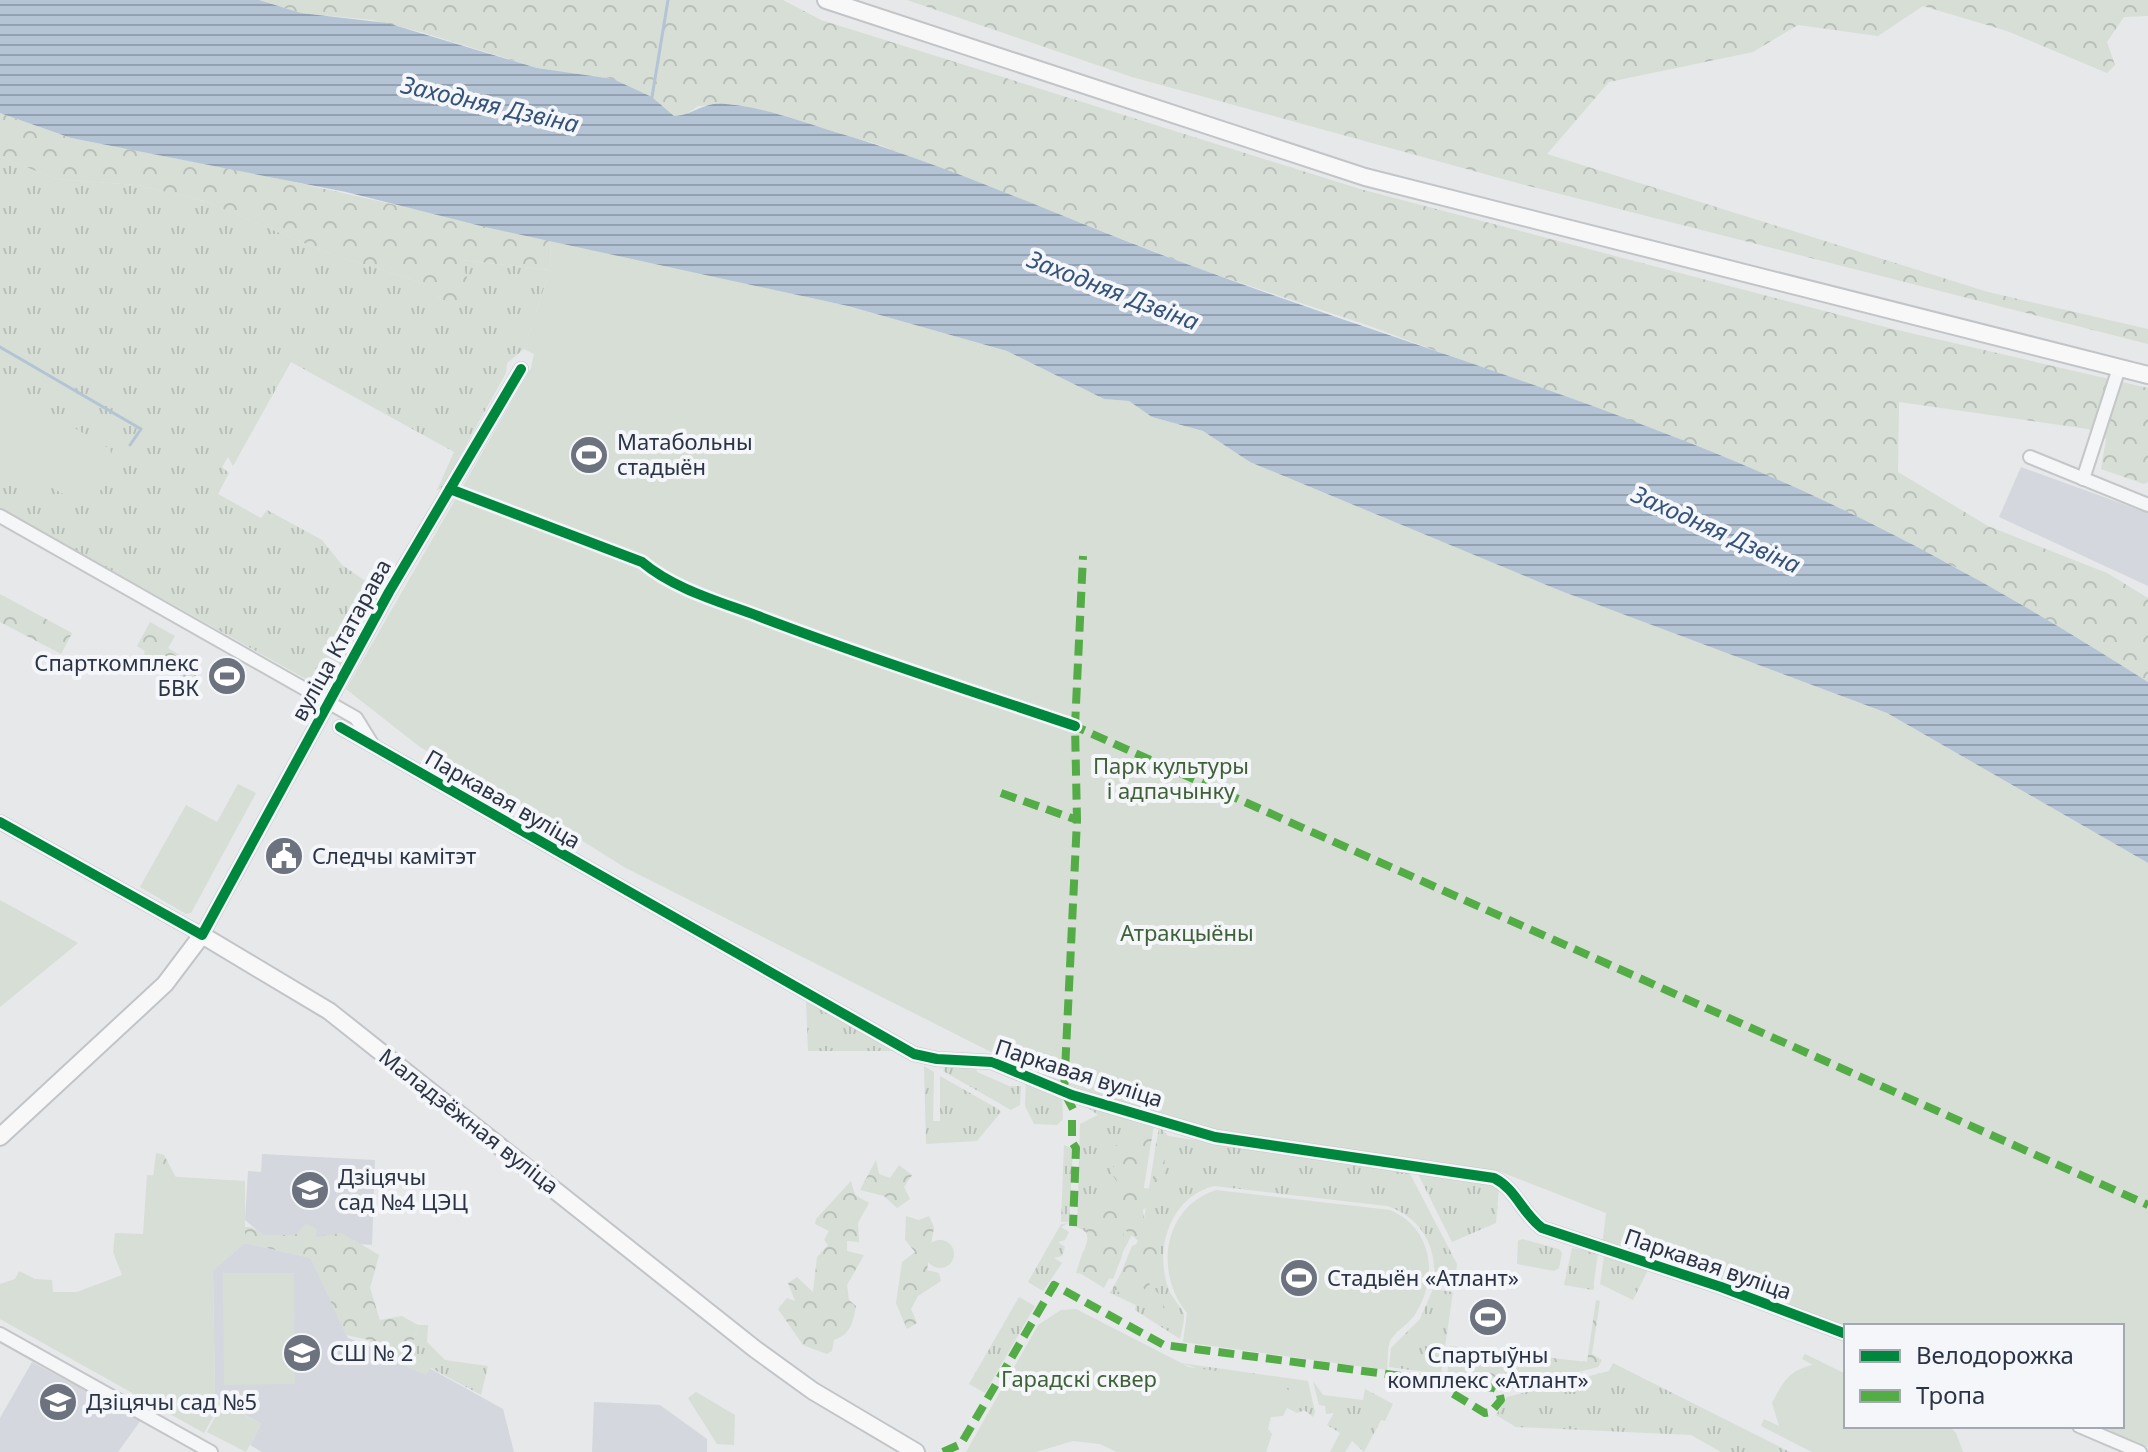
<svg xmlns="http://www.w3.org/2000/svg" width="2148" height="1452" font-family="'Noto Sans',sans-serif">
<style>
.built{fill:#d4d7dd}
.grass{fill:url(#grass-tufts)}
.forest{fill:url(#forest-crowns)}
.park{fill:#d6ded6}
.water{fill:url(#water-rules)}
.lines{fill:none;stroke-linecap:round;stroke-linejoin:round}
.stream{stroke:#b4c4d5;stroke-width:3}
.minor-casing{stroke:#c4c6c8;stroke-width:16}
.major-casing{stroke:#c2c5c8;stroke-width:20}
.minor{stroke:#f5f6f7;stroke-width:12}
.major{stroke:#f8f8f8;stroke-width:16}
.quiet{stroke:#54ac47;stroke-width:8;stroke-dasharray:16 8;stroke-linecap:butt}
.cycleway-casing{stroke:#f4f6f9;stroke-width:15}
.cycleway{stroke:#00873e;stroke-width:10}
.labels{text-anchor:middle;stroke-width:8;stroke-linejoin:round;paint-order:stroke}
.poi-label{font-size:22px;fill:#2b3445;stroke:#f4f6f9;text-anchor:start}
.street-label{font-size:22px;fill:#2b3445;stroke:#f4f6f9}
.park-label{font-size:22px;fill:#3f6138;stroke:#f4f6f9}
.water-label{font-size:24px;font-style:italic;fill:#34527a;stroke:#f4f6f9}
</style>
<defs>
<pattern id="grass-tufts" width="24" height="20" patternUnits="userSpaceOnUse" patternTransform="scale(2)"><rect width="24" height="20" fill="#d6ded6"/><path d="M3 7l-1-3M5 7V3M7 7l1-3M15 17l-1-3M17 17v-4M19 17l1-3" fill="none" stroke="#b8bfb9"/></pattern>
<pattern id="forest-crowns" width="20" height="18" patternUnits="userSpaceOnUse" patternTransform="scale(2)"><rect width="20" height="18" fill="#d6ded6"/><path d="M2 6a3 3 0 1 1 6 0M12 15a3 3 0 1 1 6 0" fill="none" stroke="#b8bfb9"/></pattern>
<pattern id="water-rules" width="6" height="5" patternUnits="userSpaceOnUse" patternTransform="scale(2)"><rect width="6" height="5" fill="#b4c4d5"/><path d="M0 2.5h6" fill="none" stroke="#93a0af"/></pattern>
</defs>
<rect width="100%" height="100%" fill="#e6e8ea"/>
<!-- built -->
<g class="built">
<path d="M2021 467 2148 513V586L1999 517Z"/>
<path d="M262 1154 375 1160 372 1245 265 1237 245 1220 248 1171 261 1172Z"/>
<path d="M245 1243 311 1258 348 1338 431 1369 503 1409 514 1452H262L250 1445 261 1424 215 1397 213 1270Z"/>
<path d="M32 1362 141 1420 118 1452H0V1418Z"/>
<path d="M594 1402 660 1405 707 1439V1452H592Z"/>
</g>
<!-- grass -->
<g class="grass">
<path d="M0 157 57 179 137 185 204 201 328 253 423 283 441 300 461 260 550 270 524 349 507 363 506 373 442 488 437 490 454 452 291 362 233 466 228 457 222 467 229 473 218 494 261 518 267 510 322 540 342 565 380 591 338 670 327 664 315 684 0 508Z"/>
<path d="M806 1000 899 1051H808Z"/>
<path d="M975 1064 977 1072 1009 1086H1021L1020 1105 1011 1110 943 1071 946 1065Z"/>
<path d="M924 1066 934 1072 933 1121H940V1076L998 1109 1001 1112 977 1141 926 1144Z"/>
<path d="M1026 1080 1062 1095 1063 1119 1057 1125 1034 1124 1025 1106Z"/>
<path d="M1081 1103 1154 1125 1138 1223 1104 1288 1078 1272 1089 1234 1077 1227 1080 1124 1098 1115Z"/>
<path d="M1159 1126 1168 1136 1409 1172 1457 1264 1455 1284 1434 1281C1437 1246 1421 1217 1387 1206L1214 1186C1171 1197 1154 1247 1168 1288 1171 1297 1181 1306 1184 1314 1185 1320 1181 1333 1180 1339L1135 1310 1136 1305 1110 1293 1136 1246 1143 1225Z"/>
<path d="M1064 1145 1073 1149 1069 1222H1061Z"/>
<path d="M1417 1172 1494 1183 1499 1187 1496 1223 1452 1242Z"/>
<path d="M1069 1223 1061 1227 1069 1232 1065 1240 1058 1242 1065 1247 1062 1256 1054 1258 1062 1263 1043 1291 1028 1282 1061 1224Z"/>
<path d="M1522 1239 1559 1249 1562 1253 1559 1268 1554 1271 1517 1264 1518 1241Z"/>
<path d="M1572 1248 1598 1252 1593 1290 1564 1285Z"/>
<path d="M1604 1257 1648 1270 1633 1300 1600 1284Z"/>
<path d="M1433 1289 1453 1292 1441 1374 1389 1367 1391 1348 1420 1319Z"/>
<path d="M1019 1297 1035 1306 985 1393 969 1384Z"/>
<path d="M418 1325H428L427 1342 445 1360 488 1366 481 1395 431 1368 426 1375 400 1364 403 1344 414 1340Z"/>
<path d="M1181 1363 1308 1381 1315 1412 1313 1417 1304 1410 1298 1413 1295 1412 1299 1402Z"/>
<path d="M1613 1363 1790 1452H1721L1691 1435 1516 1427 1496 1415 1507 1397 1609 1371Z"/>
<path d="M1313 1381 1323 1395 1363 1400 1365 1389 1393 1404 1385 1421 1381 1420 1364 1452 1352 1441 1345 1452H1330L1340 1433 1327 1425 1334 1413 1326 1414 1325 1406 1319 1405Z"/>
</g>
<!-- forest -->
<g class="forest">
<path d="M259 0H783L821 20 1360 189 1893 329 2148 388V482L2144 484 2101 469 2106 439 2088 429 1899 402 1898 472 1988 526 2107 573 2148 598V682L1957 568 1812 495 1708 453 1367 325 1199 269 880 145 732 104 698 106 685 115 674 116 652 97 612 79 537 68 421 32 372 20 301 13Z"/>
<path d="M907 0H2148V16L2124 17 2107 42 2115 65 2107 73 2007 31 1923 6 1878 36 1798 25 1753 52 1609 82 1547 154 1988 292 2148 329V344L1521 184 1132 77Z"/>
<path d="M0 113 71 138 263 175 551 240 550 270 462 260 467 278 460 300H441L423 283 328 253 204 201 137 185 57 179 0 157Z"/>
<path d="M0 594 72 633 61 654 0 622Z"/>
<path d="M150 622 175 636 168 648 201 667 192 682 144 654 145 651 137 646Z"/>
<path d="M1141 1131 1152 1139 1137 1176 1144 1188 1152 1189 1156 1143H1163C1166 1170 1168 1194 1143 1210L1145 1227 1159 1244 1161 1272 1149 1284 1160 1295 1167 1314 1153 1316 1144 1302 1148 1293 1137 1281 1131 1285 1132 1297 1114 1290 1132 1246 1140 1242 1124 1229 1122 1256 1113 1279 1076 1273 1083 1251 1090 1249 1085 1227 1108 1206 1106 1191 1119 1185 1110 1171 1116 1164 1110 1151 1123 1139H1133Z"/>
<path d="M156 1153 164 1155 179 1183 234 1227H251L264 1235H295L306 1224 317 1229 316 1237 342 1233 379 1255 370 1288 380 1320 402 1316 418 1325 414 1340 403 1344 400 1364 393 1363 369 1340 346 1335 311 1258 245 1243 146 1238Z"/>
<path d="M876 1160 879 1174 890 1178 899 1165 912 1175 904 1187 910 1199 897 1208 884 1196 860 1190Z"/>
<path d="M851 1181 855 1195 869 1203 858 1223 859 1242 847 1241V1251L864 1255 847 1285 849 1300 856 1306C853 1322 851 1334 834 1340L832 1351 827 1354 803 1345 778 1309 787 1298 795 1301 788 1283 797 1277 813 1292 817 1257 828 1245 824 1240 829 1231 815 1224 816 1219Z"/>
<path d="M906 1216 919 1220 929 1216 934 1227 927 1270 939 1273 941 1281 918 1296 911 1309 917 1323 907 1329 896 1303 902 1262 915 1252 905 1240Z"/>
<path d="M1596 1300 1600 1301 1592 1354 1602 1360 1598 1367 1507 1390 1497 1382 1447 1376 1450 1346 1587 1362Z"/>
</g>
<!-- park -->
<g class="park">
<path d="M551 240 848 306 1007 351 1104 399 1129 401 1152 417 1203 431 1250 462 1561 591 1887 713 2148 863V1447L2097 1426H2122V1326L1846 1328 1602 1246 1606 1213 1501 1172 1197 1128 1052 1079 987 1050 624 867 554 823 420 747 346 689 531 368 534 354 524 349 550 270Z"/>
<path d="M0 391H12L110 449C119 481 104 495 74 500L0 459Z"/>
<path d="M238 784 256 793 191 913 186 914 140 887 186 805 217 822Z"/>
<path d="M0 900 78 943 0 1007Z"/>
<path d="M147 1175 245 1181V1243L213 1270 215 1397 220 1404 204 1433 0 1319V1284L15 1279 19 1271 35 1279 52 1280 53 1292H77L122 1275 113 1252 115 1233 143 1234Z"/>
<path d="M1216 1190 1390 1210C1431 1227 1439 1274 1417 1311 1411 1323 1398 1329 1391 1339 1387 1346 1388 1362 1387 1370L1183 1342 1187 1313C1154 1273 1163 1207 1216 1190Z"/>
<circle cx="940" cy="1254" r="14"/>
<path d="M223 1273H294L295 1384 224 1385Z"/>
<path d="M1076 1309 1189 1367 1279 1380 1299 1402 1295 1412 1287 1408 1283 1416 1271 1417 1268 1429 1272 1434 1266 1452H1117L1100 1444 1073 1441 1036 1452H966L1038 1325 1061 1310Z"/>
<path d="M1805 1354 1846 1374V1426H1949L1956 1433 1963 1452H1812L1761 1426 1764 1419 1779 1426 1772 1403C1783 1382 1789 1370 1813 1365L1802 1359Z"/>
<path d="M696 1392 735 1415 734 1445 717 1444 688 1398Z"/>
<path d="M223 1403 261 1424 246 1452 207 1432Z"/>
</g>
<!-- water -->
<path class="water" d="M0 0H259L301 13 387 23 537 68 613 79 652 97 674 116C693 116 703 101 726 104 763 107 800 121 835 132 961 169 1079 226 1203 270 1405 344 1615 405 1812 495 1928 549 2040 613 2148 682V863L1887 713 1561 591 1250 462 1203 431 1152 417 1129 401 1104 399 1007 351 848 306 485 227 346 192 71 138 0 113Z"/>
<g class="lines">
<!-- stream -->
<g class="stream">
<path d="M652 97 668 0"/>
<path d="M0 347 141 429 130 445"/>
</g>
<defs>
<g id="minor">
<path d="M2030 457 2148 505"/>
<path d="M2083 479 2119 368"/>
<path d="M0 516 356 718 372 744"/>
<path d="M340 727 914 1054 937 1059 992 1062 1072 1095 1215 1137 1494 1178C1516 1189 1522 1213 1542 1228L1721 1287 1846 1334"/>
<path d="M0 822 202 935 389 592 521 369"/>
<path d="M0 1334 211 1452"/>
<path d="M2079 1426 2140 1452"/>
</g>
<g id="major">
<path d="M826 0 1365 177 2148 375"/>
<path d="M0 1137 165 984 202 935 329 1011 755 1349 813 1391 916 1452"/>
</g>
</defs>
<!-- minor casing -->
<use href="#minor" class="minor-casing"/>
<!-- major casing -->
<use href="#major" class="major-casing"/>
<!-- minor -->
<use href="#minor" class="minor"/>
<!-- major -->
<use href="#major" class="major"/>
<!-- quiet -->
<g class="quiet">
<path d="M1070 724 2148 1205"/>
<path d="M1001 793 1077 820"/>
<path d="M1073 1109 1064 1092 1077 820 1075 726 1083 556"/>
<path d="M1072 1120V1142L1076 1148 1073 1226"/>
<path d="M943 1452 961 1444 1054 1285 1164 1345 1494 1388 1499 1391 1501 1400 1491 1412 1485 1413 1447 1390 1443 1382"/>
</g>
<defs>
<g id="cycleway">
<path d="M450 489 642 562C674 589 718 601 758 616 862 656 969 690 1075 726"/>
<path d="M340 727 914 1054 937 1059 992 1062 1072 1095 1215 1137 1494 1178C1516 1189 1522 1213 1542 1228L1721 1287 1846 1334"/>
<path d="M0 822 202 935 389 592 521 369"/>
</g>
</defs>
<!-- cycleway casing -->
<use href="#cycleway" class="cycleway-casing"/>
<!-- cycleway -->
<use href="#cycleway" class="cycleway"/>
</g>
<!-- icons -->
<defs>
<symbol id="stadium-disc" viewBox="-11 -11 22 22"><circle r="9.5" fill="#6c737f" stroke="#f4f6f9"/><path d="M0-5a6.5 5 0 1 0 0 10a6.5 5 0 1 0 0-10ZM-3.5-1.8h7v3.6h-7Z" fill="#fff"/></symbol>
<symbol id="civic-disc" viewBox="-11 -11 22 22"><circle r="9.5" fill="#6c737f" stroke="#f4f6f9"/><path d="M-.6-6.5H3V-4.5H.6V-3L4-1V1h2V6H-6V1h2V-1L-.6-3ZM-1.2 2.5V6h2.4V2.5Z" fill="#fff"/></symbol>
<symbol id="school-disc" viewBox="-11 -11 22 22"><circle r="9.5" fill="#6c737f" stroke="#f4f6f9"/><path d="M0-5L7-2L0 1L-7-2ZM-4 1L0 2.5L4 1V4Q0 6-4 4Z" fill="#fff"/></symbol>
</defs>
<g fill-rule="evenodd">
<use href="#stadium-disc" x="567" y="433" width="44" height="44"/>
<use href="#stadium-disc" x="205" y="654" width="44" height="44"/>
<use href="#civic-disc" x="262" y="834" width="44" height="44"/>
<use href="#school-disc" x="288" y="1168" width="44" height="44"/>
<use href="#stadium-disc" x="1277" y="1256" width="44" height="44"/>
<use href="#stadium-disc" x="1466" y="1295" width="44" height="44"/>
<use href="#school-disc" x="280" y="1331" width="44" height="44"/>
<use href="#school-disc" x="36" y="1380" width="44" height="44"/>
</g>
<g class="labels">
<!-- poi labels -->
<g class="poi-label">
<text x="617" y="450">Матабольны<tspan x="617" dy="25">стадыён</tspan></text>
<text x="199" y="671" text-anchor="end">Спарткомплекс<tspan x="199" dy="25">БВК</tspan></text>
<text x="312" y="864">Следчы камітэт</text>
<text x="338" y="1185">Дзіцячы<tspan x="338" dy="25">сад №4 ЦЭЦ</tspan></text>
<text x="1327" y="1286">Стадыён «Атлант»</text>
<text x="330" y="1361">СШ № 2</text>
<text x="1488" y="1363" text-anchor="middle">Спартыўны<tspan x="1488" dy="25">комплекс «Атлант»</tspan></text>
<text x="86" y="1410">Дзіцячы сад №5</text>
</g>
<!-- street labels -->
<g class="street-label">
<text transform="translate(341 640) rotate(-61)" y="8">вуліца Ктатарава</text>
<text transform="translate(503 799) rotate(30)" y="8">Паркавая вуліца</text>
<text transform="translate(1079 1073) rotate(18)" y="8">Паркавая вуліца</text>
<text transform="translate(469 1121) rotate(38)" y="8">Маладзёжная вуліца</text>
<text transform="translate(1708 1264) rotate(19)" y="8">Паркавая вуліца</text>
</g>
<!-- park labels -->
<g class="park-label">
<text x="1171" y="774">Парк культуры<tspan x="1171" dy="25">і адпачынку</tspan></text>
<text x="1187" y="941">Атракцыёны</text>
<text x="1079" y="1387">Гарадскі сквер</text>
</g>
<!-- water labels -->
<g class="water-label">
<text transform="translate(490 105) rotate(13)" y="8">Заходняя Дзвіна</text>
<text transform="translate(1113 291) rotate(21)" y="8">Заходняя Дзвіна</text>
<text transform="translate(1716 530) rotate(24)" y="8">Заходняя Дзвіна</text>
</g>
</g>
<!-- legend -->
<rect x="1844" y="1324" width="280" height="104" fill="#f4f6f9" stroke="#a4a8b1" stroke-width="2"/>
<rect x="1860" y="1350" width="40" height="12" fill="#00873e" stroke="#a4a8b1" stroke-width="2"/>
<text x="1916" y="1364" font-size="24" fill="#2b3445">Велодорожка</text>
<rect x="1860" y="1390" width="40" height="12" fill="#54ac47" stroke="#a4a8b1" stroke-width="2"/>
<text x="1916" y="1404" font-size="24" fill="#2b3445">Тропа</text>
</svg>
